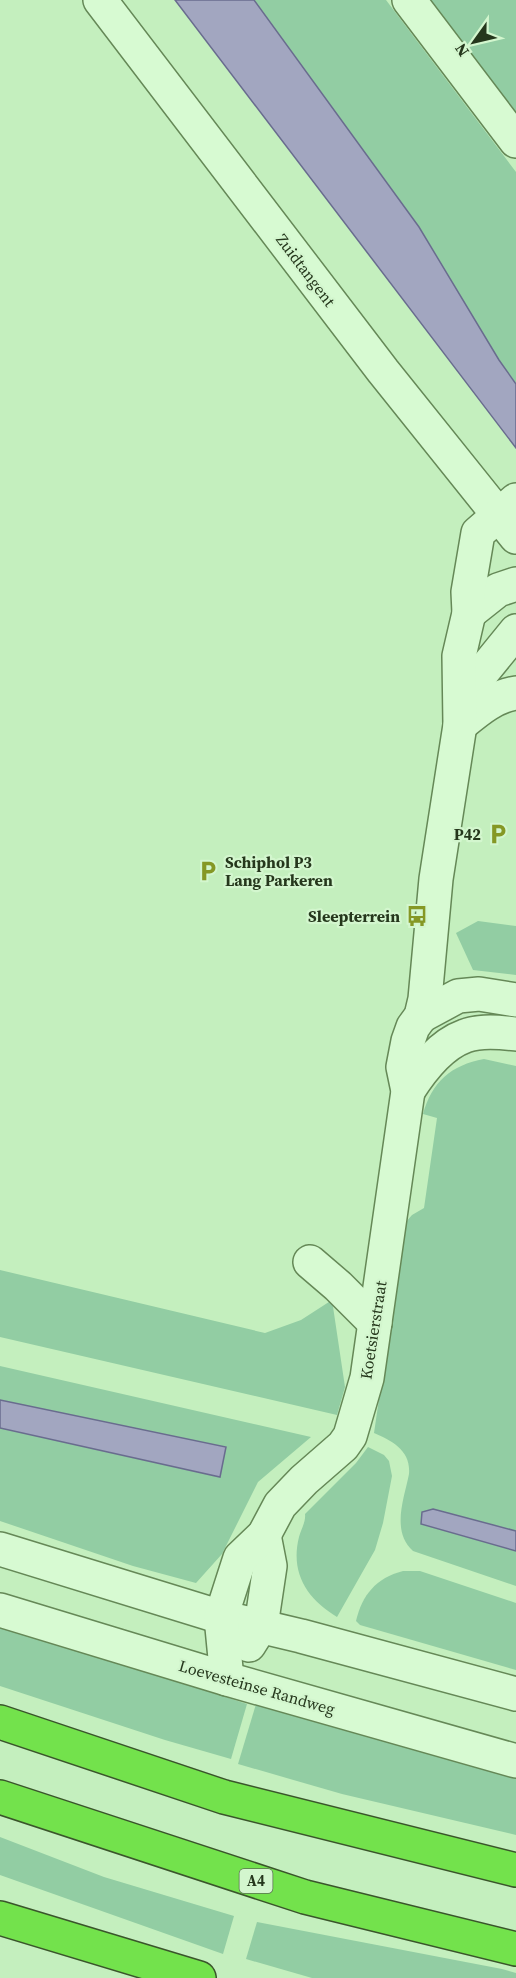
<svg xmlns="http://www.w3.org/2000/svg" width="516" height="1978" font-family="'Source Serif 4',serif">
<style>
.green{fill:#92cda3}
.water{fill:#a2a6c0;stroke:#696c8e;stroke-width:1.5}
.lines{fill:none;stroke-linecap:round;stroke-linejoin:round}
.minor-casing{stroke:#658857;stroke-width:36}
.highway-casing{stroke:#3a552b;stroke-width:36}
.minor{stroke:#d7fad2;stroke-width:33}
.highway{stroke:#73e24c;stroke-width:33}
.labels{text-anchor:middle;stroke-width:4.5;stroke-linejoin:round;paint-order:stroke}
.shield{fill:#d3f6ce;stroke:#597051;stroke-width:1.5}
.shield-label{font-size:15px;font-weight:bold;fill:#25371c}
.street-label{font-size:16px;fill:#25371c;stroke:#d3f6ce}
.poi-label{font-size:16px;font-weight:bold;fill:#25371c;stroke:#d3f6ce;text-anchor:end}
</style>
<rect width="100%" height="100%" fill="#c4efbe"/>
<!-- green -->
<g class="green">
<path d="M254 0H386L516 172V383L499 360 419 227Z"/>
<path d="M424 0H516V121Z"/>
<path d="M478 921 516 926V975L473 970 456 933Z"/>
<path d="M484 1059 516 1066V1531L433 1509 421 1524 516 1551V1586L413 1551C391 1531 404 1499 409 1474 411 1451 393 1441 374 1433L405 1223 412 1215 424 1208 437 1118 423 1114C432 1082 451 1065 484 1059Z"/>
<path d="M0 1270 265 1333 301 1320 332 1300 345 1387 337 1415 0 1337Z"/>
<path d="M0 1366 311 1437 258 1482 222 1554 196 1583 133 1566 0 1521V1428L219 1477 226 1447 0 1400Z"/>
<path d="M368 1447 384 1455 389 1461 392 1476 383 1523 375 1550 337 1617C307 1599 290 1573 299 1537 301 1529 306 1522 305 1514L356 1463Z"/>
<path d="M403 1571H420L516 1603V1670L360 1625 356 1621C362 1595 376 1578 403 1571Z"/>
<path d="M0 1624 247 1704 231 1759 165 1740 0 1686Z"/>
<path d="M256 1704 516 1779V1835L342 1794 238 1764Z"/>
<path d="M0 1837 104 1877 234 1916 223 1954 0 1875Z"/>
<path d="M257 1922 502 1969 516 1973V1978H312L246 1959Z"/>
</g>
<!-- water -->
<g class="water">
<path d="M175 0H254L419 227 499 360 516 384V448Z"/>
<path d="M0 1400 226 1447 220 1477 0 1428Z"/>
<path d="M433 1509 516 1531V1551L421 1524 422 1512Z"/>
</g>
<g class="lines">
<defs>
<g id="minor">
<path d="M100 0 383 371 516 537"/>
<path d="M409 0 516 141"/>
<path d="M469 613 498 590 516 584"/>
<path d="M465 712 481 674 516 631"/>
<path d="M460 725C477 711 494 696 516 693"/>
<path d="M421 1016 458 996 479 994 516 1000"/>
<path d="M408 1091C422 1069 440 1045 465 1036 480 1030 500 1032 516 1034"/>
<path d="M310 1262 338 1286 375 1323"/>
<path d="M0 1549 221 1617 301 1636 516 1694"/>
<path d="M0 1610 227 1679 516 1761"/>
<path d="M249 1645 261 1626 270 1566 264 1535"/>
<path d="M227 1679 221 1617 240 1558 264 1535 280 1505 304 1480 343 1446 350 1436 367 1378 408 1091 403 1067 408 1041 413 1027 421 1016 425 999 436 879 460 725 459 656 469 613 468 592 478 533 516 500"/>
</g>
<g id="highway">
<path d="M0 1722 224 1797 516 1870"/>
<path d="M0 1797 305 1897 516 1949"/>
<path d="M0 1918 199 1978"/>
</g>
</defs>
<!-- minor casing -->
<use href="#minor" class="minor-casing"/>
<!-- highway casing -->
<use href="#highway" class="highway-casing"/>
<!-- minor -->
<use href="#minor" class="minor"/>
<!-- highway -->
<use href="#highway" class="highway"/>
</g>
<!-- icons -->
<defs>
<symbol id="parking-bare" viewBox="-9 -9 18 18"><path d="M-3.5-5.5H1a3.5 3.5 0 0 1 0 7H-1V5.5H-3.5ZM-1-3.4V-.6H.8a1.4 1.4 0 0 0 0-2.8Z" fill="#859825" stroke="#d3f6ce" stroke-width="2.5" paint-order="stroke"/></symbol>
<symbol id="bus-bare" viewBox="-9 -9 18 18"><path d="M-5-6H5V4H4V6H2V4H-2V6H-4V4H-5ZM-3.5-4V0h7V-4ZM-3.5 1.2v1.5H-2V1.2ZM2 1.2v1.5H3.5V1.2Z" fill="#859825" stroke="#d3f6ce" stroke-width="2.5" paint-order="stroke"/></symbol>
</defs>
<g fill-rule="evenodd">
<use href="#parking-bare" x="483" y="819" width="30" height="30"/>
<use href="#parking-bare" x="193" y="856" width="30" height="30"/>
<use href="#bus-bare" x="402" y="901" width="30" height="30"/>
</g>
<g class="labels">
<!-- shield labels -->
<rect class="shield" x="239.5" y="1869" width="33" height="24" rx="4.5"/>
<g class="shield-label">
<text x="256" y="1886">A4</text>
</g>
<!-- street labels -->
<g class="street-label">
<text transform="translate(306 270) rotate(53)" y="6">Zuidtangent</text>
<text transform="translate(373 1330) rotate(-81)" y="6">Koetsierstraat</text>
<text transform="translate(257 1687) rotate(16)" y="6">Loevesteinse Randweg</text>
</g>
<!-- poi labels -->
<g class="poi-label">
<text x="481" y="840">P42</text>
<text x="225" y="868" text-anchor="start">Schiphol P3<tspan x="225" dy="18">Lang Parkeren</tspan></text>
<text x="400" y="922">Sleepterrein</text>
</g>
</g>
<!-- north arrow -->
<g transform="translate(474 42) rotate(236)" stroke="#d3f6ce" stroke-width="4.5" paint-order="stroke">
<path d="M0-4.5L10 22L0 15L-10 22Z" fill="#25371c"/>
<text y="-9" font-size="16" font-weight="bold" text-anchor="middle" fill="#25371c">N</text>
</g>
</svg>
